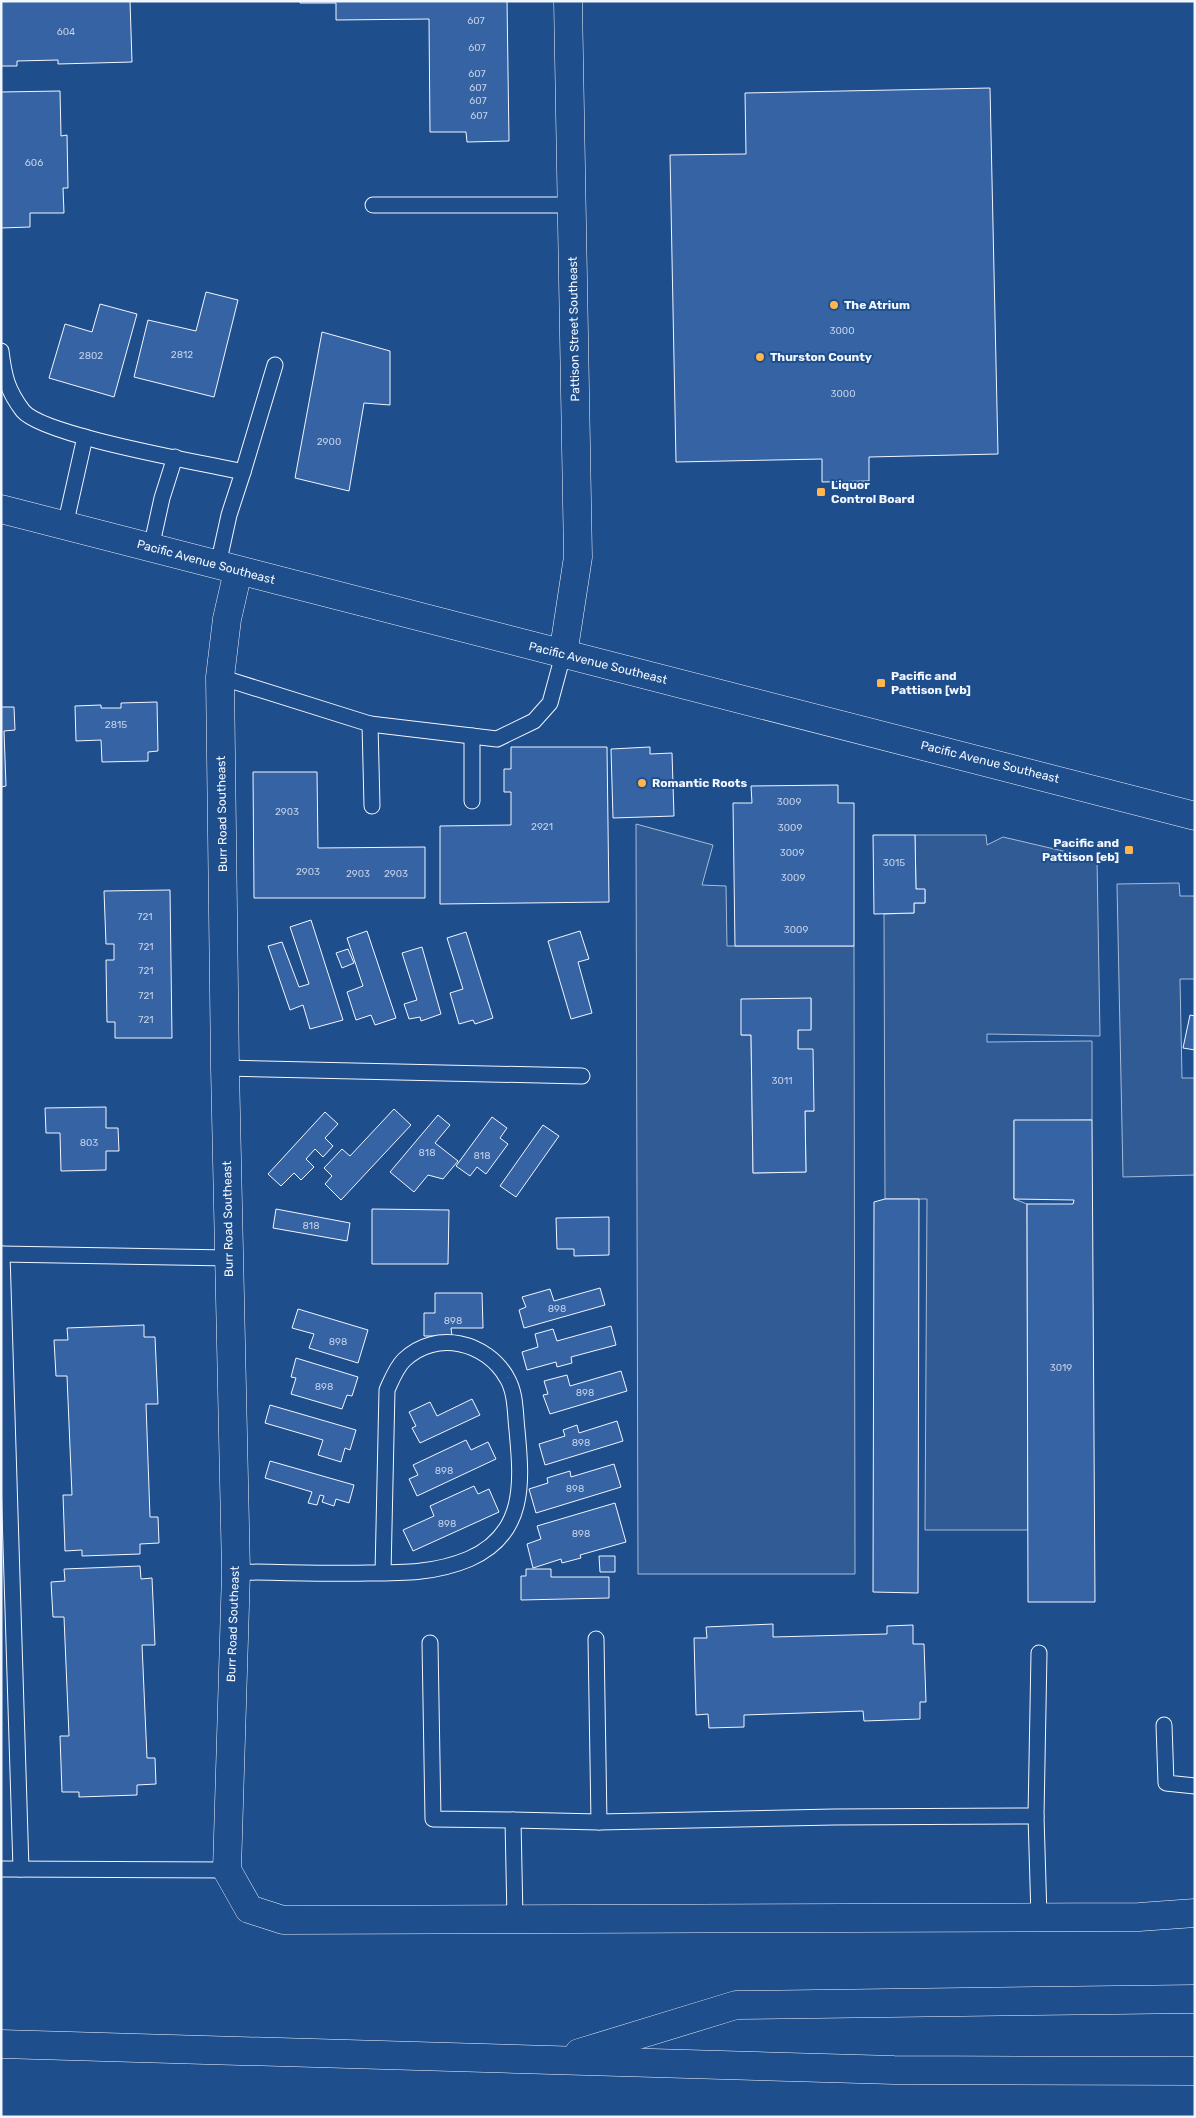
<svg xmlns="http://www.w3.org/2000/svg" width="1196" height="2118" font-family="Rubik,sans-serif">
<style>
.parking{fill:#305b95;stroke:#a8bbd7;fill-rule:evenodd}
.building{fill:#3563a3;stroke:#f2f6ff}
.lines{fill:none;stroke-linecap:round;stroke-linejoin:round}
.service-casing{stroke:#f2f6ff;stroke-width:17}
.minor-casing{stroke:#f2f6ff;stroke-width:29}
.tertiary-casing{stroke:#f2f6ff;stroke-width:29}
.primary-casing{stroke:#f2f6ff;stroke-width:29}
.motorway-casing{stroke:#f2f6ff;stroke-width:29}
.service{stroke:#1f4e8c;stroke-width:15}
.minor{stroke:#1f4e8c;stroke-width:28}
.tertiary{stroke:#1f4e8c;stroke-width:28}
.primary{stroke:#1f4e8c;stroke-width:28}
.motorway{stroke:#1f4e8c;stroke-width:28}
.poi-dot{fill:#ffb74d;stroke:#1f4e8c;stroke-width:2}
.labels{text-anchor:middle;stroke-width:4;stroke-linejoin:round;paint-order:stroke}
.number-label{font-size:10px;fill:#c3d1e8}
.poi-label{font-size:12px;font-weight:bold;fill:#f2f6ff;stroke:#1f4e8c;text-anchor:start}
.street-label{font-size:12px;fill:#f2f6ff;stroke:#1f4e8c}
</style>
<rect width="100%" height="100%" fill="#1f4e8c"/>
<!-- parking -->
<g class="parking">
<path d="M636 824 713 845 702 885 726 886 727 946H854L855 1574H638ZM811 998V1029L798 1030V1049L814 1111H805L806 1172 753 1173 751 1035H741Z"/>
<path d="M915 835H986L987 845 1003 837 1097 859 1100 1036 987 1034V1042L1092 1041V1120L1014 1121V1199L1027 1204 1028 1530H925L927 1199H885L884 914 914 913V903H925V890L916 889Z"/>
<path d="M1179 883 1180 896H1195V979H1180L1182 1078H1195V1175L1123 1177 1117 884Z"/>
</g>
<!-- building -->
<g class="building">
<path d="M1 1H130L132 62 58 64V60L17 61V66H1Z"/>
<path d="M300 1H507L509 141 467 142 466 132H430L429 19 336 20V3H300Z"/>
<path d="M990 88 998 454 869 457V481L822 482V459L676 462 670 155 746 154 745 93Z"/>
<path d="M60 91 61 136 67 135 68 188H63L64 213H30V227L1 228V92Z"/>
<path d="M206 292 238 300 214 397 134 377 148 320 196 331Z"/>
<path d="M100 304 137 314 114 397 49 378 65 324 92 332Z"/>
<path d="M322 332 390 351V405L364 403 349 491 295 478Z"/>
<path d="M157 702 158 751 148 752V761L102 762 101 740 76 741 75 706 101 705V708H121V703Z"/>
<path d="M1 707H14L15 730 4 731 6 786 1 787Z"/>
<path d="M511 747H607L609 902 440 904V826L511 825V792H504V769H511Z"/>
<path d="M650 747V754L672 753 674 816 613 818 611 749Z"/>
<path d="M253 772H317L318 848 425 847V898H254Z"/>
<path d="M838 785V803H854V946H735L733 803H752L751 786Z"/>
<path d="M873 835H915L916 889H925V903H914V913L874 914Z"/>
<path d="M170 890 172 1038H115V1022H107L106 960H114V944H106L104 891Z"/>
<path d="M311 920 343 1020 310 1029 303 1005 290 1010 268 946 282 942 299 987 309 984 290 927Z"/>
<path d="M367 931 396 1018 375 1025 371 1015 356 1020 347 992 363 986 347 938Z"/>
<path d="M580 931 589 959 578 962 592 1013 571 1019 548 941Z"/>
<path d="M466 932 493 1018 475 1024 473 1020 459 1024 450 993 463 989 447 938Z"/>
<path d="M422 947 441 1014 421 1021 420 1017 409 1019 404 1004 417 1000 402 953Z"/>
<path d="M348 949 354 963 342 968 336 953Z"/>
<path d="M811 998V1030H798V1049H813L814 1111H805L806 1172 753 1173 751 1035H741V999Z"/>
<path d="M1190 1015 1195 1016V1050L1183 1048Z"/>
<path d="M106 1107V1128H118L119 1151H106V1170L61 1171 60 1133H46L45 1108Z"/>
<path d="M394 1109 411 1125 341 1200 325 1184 332 1176 324 1168 342 1149 350 1156Z"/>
<path d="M325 1112 338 1124 325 1138 333 1146 323 1157 315 1149 306 1159 314 1167 301 1180 294 1173 281 1186 268 1174Z"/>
<path d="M438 1115 450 1125 435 1143 458 1161 443 1179 428 1175 414 1192 390 1172Z"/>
<path d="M492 1117 507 1128 500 1138 508 1144 486 1174 477 1167 470 1176 456 1166Z"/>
<path d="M1014 1120H1092L1095 1602H1028L1027 1204H1073L1074 1200 1014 1199Z"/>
<path d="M543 1125 559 1136 516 1197 500 1186Z"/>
<path d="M885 1199H919L918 1593 873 1592 874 1202Z"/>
<path d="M276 1209 350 1223 347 1241 273 1228Z"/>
<path d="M372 1209 449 1210 448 1264H372Z"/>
<path d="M609 1217V1255L574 1256V1249H557L556 1218Z"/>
<path d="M600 1288 605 1305 524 1328 519 1310 526 1307 522 1297 550 1289 554 1301Z"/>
<path d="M435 1293H482L483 1328H451L452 1336H424V1313H435Z"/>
<path d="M298 1309 368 1330 358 1363 309 1348 314 1334 292 1328Z"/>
<path d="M144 1325V1337H155L158 1404H146L150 1517H158L159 1543 140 1544V1554L82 1556V1550L65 1551 63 1495H72L67 1376H56L54 1340H68L67 1328Z"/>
<path d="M611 1326 616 1345 571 1357 572 1363 557 1367 556 1362 527 1370 522 1352 538 1347 535 1334 553 1329 557 1341Z"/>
<path d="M296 1358 358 1377 352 1396 347 1395 342 1409 291 1394 296 1378 291 1377Z"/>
<path d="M621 1371 627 1391 550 1414 543 1395 548 1394 544 1381 567 1375 570 1386Z"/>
<path d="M472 1399 480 1415 420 1443 412 1428 416 1426 409 1412 430 1402 437 1416Z"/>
<path d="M270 1405 356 1430 350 1450 345 1448 341 1462 318 1455 323 1440 265 1423Z"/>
<path d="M617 1421 623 1441 545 1465 539 1444 565 1436 563 1430 577 1425 579 1433Z"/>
<path d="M466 1440 471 1450 488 1442 496 1459 417 1496 409 1479 418 1475 413 1465Z"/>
<path d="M270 1461 354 1485 349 1503 336 1499 334 1506 322 1502 324 1496 320 1495 317 1505 308 1503 312 1492 265 1478Z"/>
<path d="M614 1464 621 1487 536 1513 529 1489 548 1483 547 1478 570 1471 571 1477Z"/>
<path d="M474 1486 478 1494 489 1489 499 1512 413 1551 403 1530 434 1516 430 1506Z"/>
<path d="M615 1503 626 1542 580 1555 581 1558 562 1563 561 1559 533 1568 527 1544 541 1539 537 1526Z"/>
<path d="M599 1556H615V1572H600Z"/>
<path d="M140 1566 141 1579 152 1578 155 1645H142L147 1758H155L156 1784 137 1785V1795L79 1797V1792H62L60 1736H69L64 1617H53L51 1582 65 1581 64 1569Z"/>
<path d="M526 1569H551V1577H609V1598L521 1600V1576H526Z"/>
<path d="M773 1624V1637L887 1634V1626L913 1625V1644H924L926 1702H920V1719L864 1721 863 1711 744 1715V1727L709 1728 708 1714 696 1715 694 1638H707L706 1627Z"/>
</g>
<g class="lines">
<defs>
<g id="service">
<path d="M373 205H571"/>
<path d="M1 351C4 376 7 390 23 411 44 436 204 463 243 472L229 515 218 565"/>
<path d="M243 472 275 365"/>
<path d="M65 526 85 437"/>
<path d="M151 548 162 498 175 457"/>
<path d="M220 677 370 724 372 806"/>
<path d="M370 724 497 739 534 721 550 703 563 655"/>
<path d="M472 736V801"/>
<path d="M225 1068 582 1076"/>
<path d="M1 1254 229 1258"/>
<path d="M2 1254 21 1869"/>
<path d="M236 1572C280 1572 324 1574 368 1573 403 1573 436 1573 469 1559 526 1534 522 1483 517 1430 515 1413 516 1393 507 1378 487 1342 436 1329 404 1360 396 1368 392 1379 387 1390L383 1573"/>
<path d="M596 1639 599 1822"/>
<path d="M430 1643 433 1819 513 1820"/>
<path d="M1164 1725 1166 1783 1195 1786"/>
<path d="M1036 1816 1039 1917"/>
<path d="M1 1869 227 1870"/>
<path d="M515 1919 513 1820 599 1822 834 1817 1036 1816 1039 1653"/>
</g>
<path id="minor" d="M238 571 227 619 220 677 225 1068 236 1572 227 1870 249 1909 283 1920 1139 1917 1195 1913"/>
<path id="tertiary" d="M563 655 578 557 568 1"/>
<path id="primary" d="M1 509 1195 816"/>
<g id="motorway">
<path d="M1 2044 894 2070 1195 2071"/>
<path d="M579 2053 736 2005 1195 1999"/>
</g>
</defs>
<!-- service casing -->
<use href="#service" class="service-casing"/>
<!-- minor casing -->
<use href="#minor" class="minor-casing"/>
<!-- tertiary casing -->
<use href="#tertiary" class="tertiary-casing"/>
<!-- primary casing -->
<use href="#primary" class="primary-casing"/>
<!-- motorway casing -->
<use href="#motorway" class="motorway-casing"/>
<!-- service -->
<use href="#service" class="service"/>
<!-- minor -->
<use href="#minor" class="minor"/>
<!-- tertiary -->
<use href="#tertiary" class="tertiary"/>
<!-- primary -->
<use href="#primary" class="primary"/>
<!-- motorway -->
<use href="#motorway" class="motorway"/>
</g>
<!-- markers -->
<g class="poi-dot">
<circle cx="834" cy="305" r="5"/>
<circle cx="760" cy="357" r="5"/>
<rect x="816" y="487" width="10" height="10" rx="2.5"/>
<rect x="876" y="678" width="10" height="10" rx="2.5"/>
<circle cx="642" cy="783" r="5"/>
<rect x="1124" y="845" width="10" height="10" rx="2.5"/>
</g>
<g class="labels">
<!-- number labels -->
<g class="number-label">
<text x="476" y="24">607</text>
<text x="66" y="35">604</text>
<text x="477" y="51">607</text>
<text x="477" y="77">607</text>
<text x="478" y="91">607</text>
<text x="478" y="104">607</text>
<text x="479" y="119">607</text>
<text x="34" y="166">606</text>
<text x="842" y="334">3000</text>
<text x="182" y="358">2812</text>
<text x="91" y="359">2802</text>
<text x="843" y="397">3000</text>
<text x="329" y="445">2900</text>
<text x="116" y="728">2815</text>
<text x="789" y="805">3009</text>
<text x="287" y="815">2903</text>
<text x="542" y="830">2921</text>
<text x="790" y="831">3009</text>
<text x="792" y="856">3009</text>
<text x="894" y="866">3015</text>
<text x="308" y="875">2903</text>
<text x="358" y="877">2903</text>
<text x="396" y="877">2903</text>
<text x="793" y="881">3009</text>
<text x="145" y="920">721</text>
<text x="796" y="933">3009</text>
<text x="146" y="950">721</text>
<text x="146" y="974">721</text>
<text x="146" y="999">721</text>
<text x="146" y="1023">721</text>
<text x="782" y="1084">3011</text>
<text x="89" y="1146">803</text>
<text x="427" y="1156">818</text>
<text x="482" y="1159">818</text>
<text x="311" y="1229">818</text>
<text x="557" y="1312">898</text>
<text x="453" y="1324">898</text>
<text x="338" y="1345">898</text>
<text x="1061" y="1371">3019</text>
<text x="324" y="1390">898</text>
<text x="585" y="1396">898</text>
<text x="581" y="1446">898</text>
<text x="444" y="1474">898</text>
<text x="575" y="1492">898</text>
<text x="447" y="1527">898</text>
<text x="581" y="1537">898</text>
</g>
<!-- poi labels -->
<g class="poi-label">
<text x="844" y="309">The Atrium</text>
<text x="770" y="361">Thurston County</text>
<text x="831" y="489">Liquor<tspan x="831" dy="14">Control Board</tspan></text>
<text x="891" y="680">Pacific and<tspan x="891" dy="14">Pattison [wb]</tspan></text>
<text x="652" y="787">Romantic Roots</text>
<text x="1119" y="847" text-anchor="end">Pacific and<tspan x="1119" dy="14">Pattison [eb]</tspan></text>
</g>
<!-- street labels -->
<g class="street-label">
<text transform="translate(574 329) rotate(-91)" y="4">Pattison Street Southeast</text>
<text transform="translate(206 562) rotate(15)" y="4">Pacific Avenue Southeast</text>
<text transform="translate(598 663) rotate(14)" y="4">Pacific Avenue Southeast</text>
<text transform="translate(990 762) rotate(14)" y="4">Pacific Avenue Southeast</text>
<text transform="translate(222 814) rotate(-91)" y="4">Burr Road Southeast</text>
<text transform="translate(228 1219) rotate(-91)" y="4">Burr Road Southeast</text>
<text transform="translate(233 1624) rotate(-88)" y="4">Burr Road Southeast</text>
</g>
</g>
<!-- border -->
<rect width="1196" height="2118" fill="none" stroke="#f2f6ff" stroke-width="5"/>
</svg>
